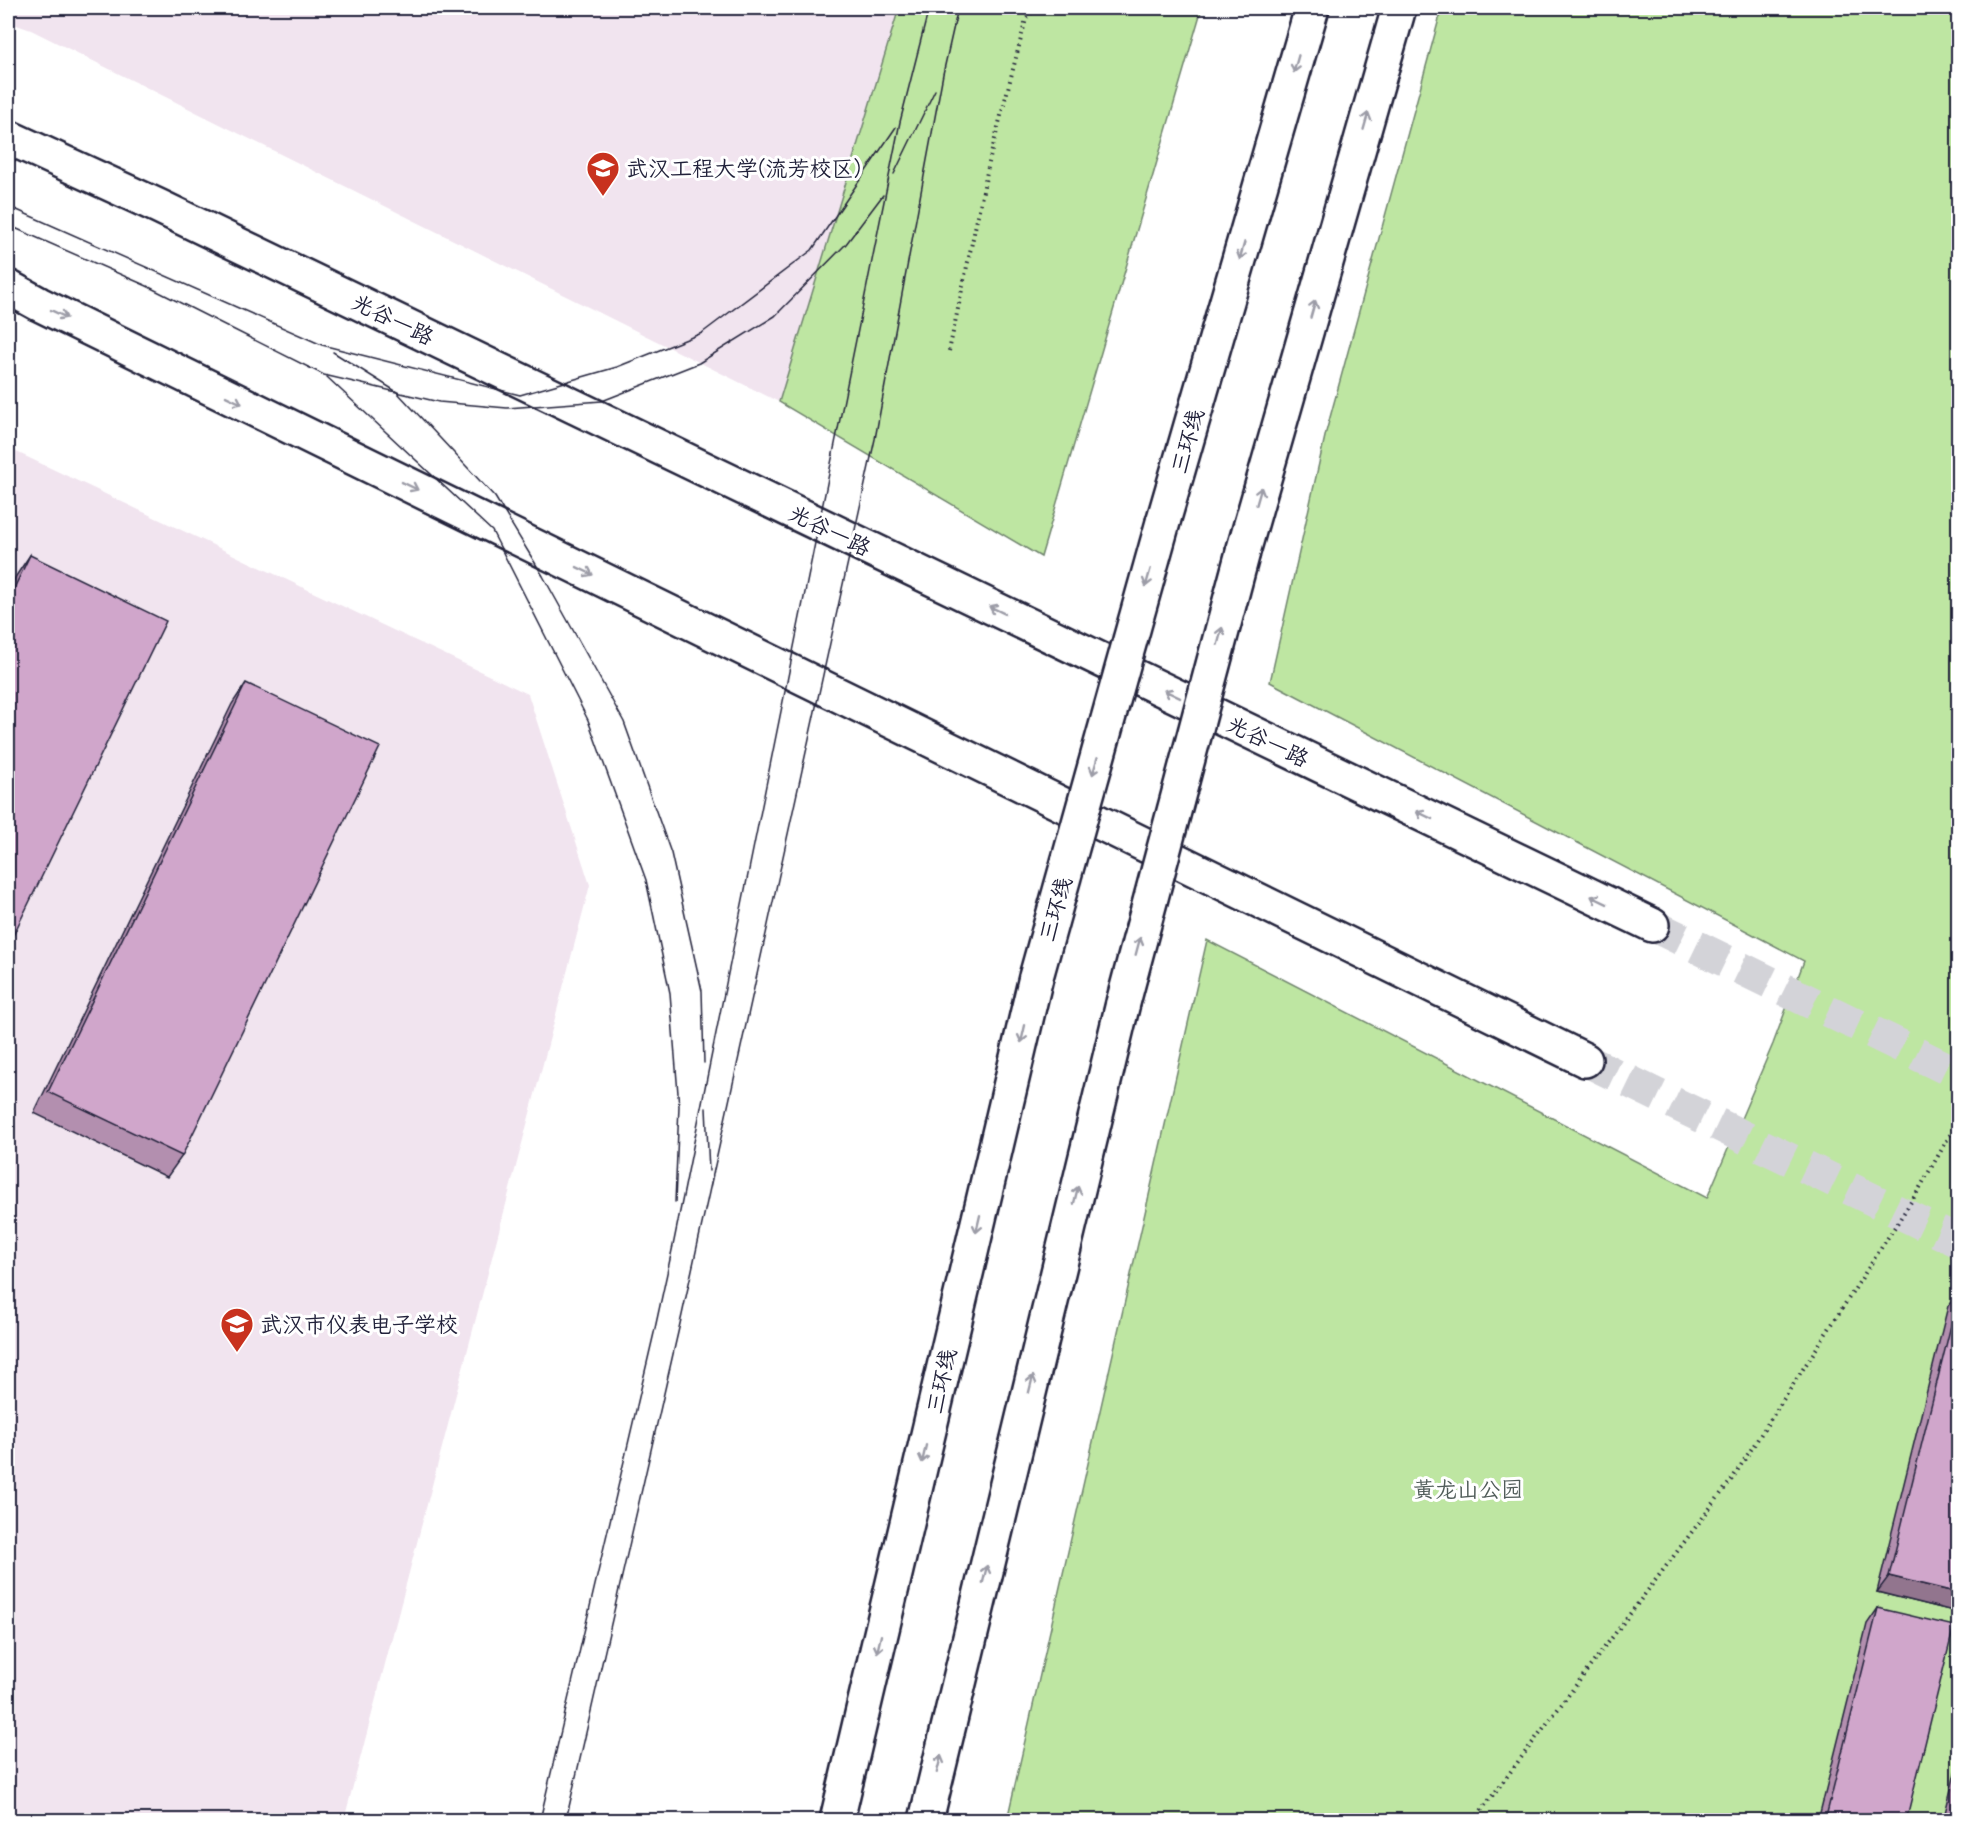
<svg xmlns="http://www.w3.org/2000/svg" width="1966" height="1828" font-family="'Comic Neue','LXGW WenKai TC',sans-serif">
<style>
.built{fill:#f1e4ef}
.green{fill:#bee6a2;stroke:#70846e;stroke-width:1.5}
.lines{fill:none;stroke-linecap:round;stroke-linejoin:round}
.major-tunnel{stroke:#d3d3d8;stroke-width:33;stroke-dasharray:33 16;stroke-linecap:butt}
.major-casing{stroke:#22223b;stroke-width:38}
.highway-casing{stroke:#22223b;stroke-width:38}
.path{stroke:#22223b;stroke-width:4;stroke-dasharray:1.5 4.5;stroke-linecap:butt}
.major{stroke:#fff;stroke-width:33}
.highway{stroke:#fff;stroke-width:33}
.tram{stroke:#22223b;stroke-width:1.5}
.highway-bridge-casing{stroke:#22223b;stroke-width:38;stroke-linecap:butt}
.highway-bridge{stroke:#fff;stroke-width:33}
.wall{fill:#b38faf;stroke:#22223b;stroke-width:1.5}
.shaded-wall{fill:#92748e;stroke:#22223b;stroke-width:1.5}
.building{fill:#d0a6cb;stroke:#22223b;stroke-width:1.5}
.oneway{stroke:#9c9ca7}
.labels{text-anchor:middle;stroke-width:6;stroke-linejoin:round;paint-order:stroke}
.poi-label{font-size:22px;fill:#22223b;stroke:#fff;text-anchor:start}
.street-label{font-size:22px;fill:#22223b;stroke:#fff}
.park-label{font-size:22px;fill:#515d5a;stroke:#fff}
</style>
<rect width="100%" height="100%" fill="#fff"/>
<filter id="ink" filterUnits="userSpaceOnUse"><feTurbulence type="fractalNoise" baseFrequency=".0167" numOctaves="2"/><feDisplacementMap in="SourceGraphic" scale="12" xChannelSelector="R" yChannelSelector="G"/><feConvolveMatrix kernelMatrix="1 2 1 2 8 2 1 2 1" color-interpolation-filters="sRGB"/></filter>
<g filter="url(#ink)">
<!-- built -->
<g class="built">
<path d="M8 8H899L779 402 31 30 8 22Z"/>
<path d="M8 448 528 694 590 885 344 1820H8Z"/>
</g>
<!-- green -->
<g class="green">
<path d="M899 8H1202L1041 557 779 402Z"/>
<path d="M1442 8H1958V1820H1007L1207 940 1707 1198 1773 1044 1804 961 1270 682 1326 432Z"/>
</g>
<g class="lines">
<!-- major-tunnel -->
<g class="major-tunnel">
<path d="M1652 925 1958 1074"/>
<path d="M1585 1060 1958 1241"/>
</g>
<defs>
<g id="major">
<path d="M8 137 158 206 1652 925"/>
<path d="M8 287 39 304 1585 1060"/>
</g>
<g id="highway">
<path d="M1163 522 1312 8"/>
<path d="M1243 552 1399 8"/>
<path d="M837 1820 1036 977"/>
<path d="M926 1820 1123 1003"/>
</g>
</defs>
<!-- major casing -->
<use href="#major" class="major-casing"/>
<!-- highway casing -->
<use href="#highway" class="highway-casing"/>
<!-- path -->
<g class="path">
<path d="M949 351 990 158 1026 19 1036 8"/>
<path d="M1474 1820 1732 1479 1918 1191 1958 1121"/>
</g>
<!-- major -->
<use href="#major" class="major"/>
<!-- highway -->
<use href="#highway" class="highway"/>
<!-- tram -->
<g class="tram">
<path d="M894 174 935 90"/>
<path d="M8 206 322 345 520 395 617 367 702 333 812 250 896 127"/>
<path d="M8 225 147 286 324 375 439 402 507 408 602 401 699 363 775 316 846 244 883 195"/>
<path d="M333 352 397 392 495 497 543 576 624 722 671 853 702 991 704 1063"/>
<path d="M327 377 492 531 588 720 646 880 670 993 679 1106 675 1202"/>
<path d="M706 1108 709 1171"/>
<path d="M540 1820 654 1333 674 1241 900 122 929 8"/>
<path d="M566 1820 682 1315 875 439 943 74 958 8"/>
</g>
<defs>
<g id="highway-bridge">
<path d="M1036 977 1163 522"/>
<path d="M1123 1003 1243 552"/>
</g>
</defs>
<!-- highway-bridge casing -->
<use href="#highway-bridge" class="highway-bridge-casing"/>
<!-- highway-bridge -->
<use href="#highway-bridge" class="highway-bridge"/>
</g>
<!-- wall -->
<g class="wall">
<path d="M30 555 8 946V592L16 576Z"/>
<path d="M246 683 182 1156 167 1177 34 1113 232 704Z"/>
<path d="M1959 1291V1603L1953 1611 1877 1592 1948 1306Z"/>
<path d="M1878 1608 1906 1821H1818L1867 1624Z"/>
<path d="M1959 1757V1821H1943Z"/>
</g>
<!-- shaded-wall -->
<path class="shaded-wall" d="M1889 1576 1959 1593V1603L1953 1611 1877 1592Z"/>
<!-- building -->
<g class="building">
<path d="M30 555 166 621 8 946V601Z"/>
<path d="M246 683 380 747 182 1156 48 1092Z"/>
<path d="M1959 1293V1593L1889 1576Z"/>
<path d="M1878 1608 1954 1626 1906 1821H1825Z"/>
<path d="M1959 1787V1821H1950Z"/>
</g>
<!-- one-way arrows -->
<defs><path id="oneway-shaft" d="M-6 0H5M1.5-3L5.5 0L1.5 3" fill="none" stroke-width="1.6" stroke-linecap="round" stroke-linejoin="round" transform="scale(1.5)"/></defs>
<g class="oneway">
<use href="#oneway-shaft" transform="translate(1296 64) rotate(106)"/>
<use href="#oneway-shaft" transform="translate(1366 121) rotate(-74)"/>
<use href="#oneway-shaft" transform="translate(1242 251) rotate(106)"/>
<use href="#oneway-shaft" transform="translate(1313 309) rotate(-74)"/>
<use href="#oneway-shaft" transform="translate(59 314) rotate(26)"/>
<use href="#oneway-shaft" transform="translate(234 400) rotate(26)"/>
<use href="#oneway-shaft" transform="translate(410 486) rotate(26)"/>
<use href="#oneway-shaft" transform="translate(1259 496) rotate(-74)"/>
<use href="#oneway-shaft" transform="translate(585 571) rotate(26)"/>
<use href="#oneway-shaft" transform="translate(1148 578) rotate(106)"/>
<use href="#oneway-shaft" transform="translate(997 610) rotate(-154)"/>
<use href="#oneway-shaft" transform="translate(1220 636) rotate(-75)"/>
<use href="#oneway-shaft" transform="translate(1172 694) rotate(-154)"/>
<use href="#oneway-shaft" transform="translate(1095 766) rotate(106)"/>
<use href="#oneway-shaft" transform="translate(1424 815) rotate(-154)"/>
<use href="#oneway-shaft" transform="translate(1599 900) rotate(-154)"/>
<use href="#oneway-shaft" transform="translate(1138 946) rotate(-75)"/>
<use href="#oneway-shaft" transform="translate(1023 1034) rotate(103)"/>
<use href="#oneway-shaft" transform="translate(1076 1195) rotate(-76)"/>
<use href="#oneway-shaft" transform="translate(978 1224) rotate(103)"/>
<use href="#oneway-shaft" transform="translate(1031 1384) rotate(-76)"/>
<use href="#oneway-shaft" transform="translate(924 1454) rotate(103)"/>
<use href="#oneway-shaft" transform="translate(985 1574) rotate(-76)"/>
<use href="#oneway-shaft" transform="translate(879 1644) rotate(103)"/>
<use href="#oneway-shaft" transform="translate(939 1764) rotate(-76)"/>
</g>
</g>
<!-- icons -->
<defs>
<symbol id="university-pin" viewBox="-11 -11 22 30"><path d="M0 17L-7.5 6A9.5 9.5 0 1 1 7.5 6Z" fill="#c8321e" stroke="#fff"/><path d="M0-5L7-2L0 1L-7-2ZM-4 1L0 2.5L4 1V4Q0 6-4 4Z" fill="#fff"/></symbol>
</defs>
<g fill-rule="evenodd">
<use href="#university-pin" x="584" y="149" width="38" height="52"/>
<use href="#university-pin" x="218" y="1305" width="38" height="52"/>
</g>
<g class="labels">
<!-- poi labels -->
<g class="poi-label">
<text x="626" y="176">武汉工程大学(流芳校区)</text>
<text x="260" y="1332">武汉市仪表电子学校</text>
</g>
<!-- street labels -->
<g class="street-label">
<text transform="translate(393 319) rotate(26)" y="8">光谷一路</text>
<text transform="translate(1187 441) rotate(-74)" y="8">三环线</text>
<text transform="translate(830 530) rotate(26)" y="8">光谷一路</text>
<text transform="translate(1268 741) rotate(26)" y="8">光谷一路</text>
<text transform="translate(1055 909) rotate(-74)" y="8">三环线</text>
<text transform="translate(941 1381) rotate(-77)" y="8">三环线</text>
</g>
<!-- park labels -->
<g class="park-label">
<text x="1468" y="1497">黄龙山公园</text>
</g>
</g>
<!-- margin -->
<rect width="1966" height="1828" fill="none" stroke="#fff" stroke-width="30"/>
<rect x="15" y="15" width="1936" height="1798" fill="none" stroke="#22223b" stroke-width="2" filter="url(#ink)"/>
</svg>
